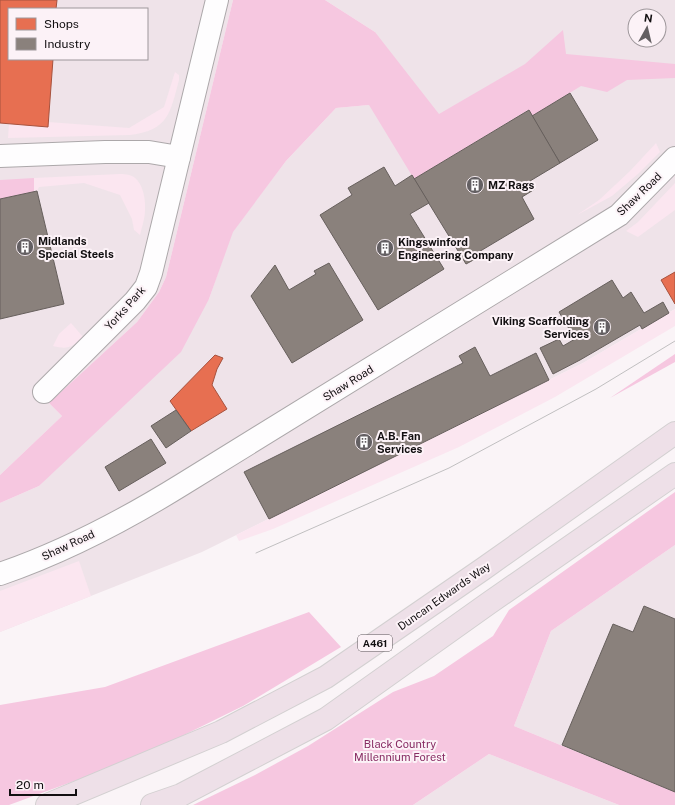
<svg xmlns="http://www.w3.org/2000/svg" width="675" height="805" font-family="'Public Sans',sans-serif">
<style>
.built{fill:#efe3e9;fill-rule:evenodd}
.green{fill:#fbe6f0}
.forest{fill:#f6c7e0}
.shops{fill:#e76f51;stroke:#a7523e}
.industry{fill:#8a817c;stroke:#665f5c}
.lines{fill:none;stroke-linecap:round;stroke-linejoin:round}
.minor-casing{stroke:#aca8aa;stroke-width:24}
.highway-casing{stroke:#d3d0d1;stroke-width:24}
.minor{stroke:#fefdfe;stroke-width:22}
.highway{stroke:#eee0e8;stroke-width:22}
.tram{stroke:#c0bfc0;stroke-width:1}
.labels{text-anchor:middle;stroke-width:4;stroke-linejoin:round;paint-order:stroke}
.shield{fill:#fcf2f7;stroke:#585356;stroke-width:1}
.shield-label{font-size:10px;font-weight:bold;fill:#120f11}
.poi-label{font-size:11px;font-weight:bold;fill:#120f11;stroke:#fcf2f7;text-anchor:start}
.street-label{font-size:11px;fill:#120f11;stroke:#fcf2f7}
.park-label{font-size:11px;fill:#882d64;stroke:#fcf2f7}
</style>
<rect width="100%" height="100%" fill="#faf4f7"/>
<!-- built -->
<g class="built">
<path d="M0 0H233L166 277 159 292 137 322 49 403 62 416 0 475ZM9 9H147V59H9Z"/>
<path d="M325 0H675V309L583 363 202 552 0 632V503L39 486 209 299 232 232 286 161 336 108 369 105 375 32ZM635 16H659V40H635Z"/>
<path d="M675 545V792L514 726 551 631Z"/>
<path d="M489 754 619 805H413Z"/>
</g>
<!-- green -->
<g class="green">
<path d="M175 72 179 75V80C170 113 169 130 130 135L8 138 9 124 47 127 48 122 129 128 164 107Z"/>
<path d="M656 143 660 152 638 174 612 196 577 215 599 200 630 171Z"/>
<path d="M120 174C123 174 126 174 129 175 142 178 146 198 145 210 145 218 142 227 140 235L134 230 132 219 120 195 84 183 39 187 37 191 34 192V178Z"/>
<path d="M675 183V210L638 237 626 231 638 222Z"/>
<path d="M675 309V326L555 397 459 447 273 529 239 541 236 535 583 363Z"/>
<path d="M71 323 83 337C72 347 68 350 53 346L59 334Z"/>
<path d="M79 561 91 596 0 632V591Z"/>
</g>
<!-- forest -->
<g class="forest">
<path d="M233 0H325L375 32 439 114 525 64 563 30 566 54 675 64V78L627 80 607 92 581 86 532 116 528 110 414 179 369 105 336 108 286 161 233 232 209 299 181 352 39 486 0 503V475L62 416 49 403 137 322 159 292 166 277Z"/>
<path d="M34 178V192L0 199V180Z"/>
<path d="M675 354V362L610 398Z"/>
<path d="M675 492V545L551 631 514 726 675 792V805H619L489 754 413 805H193L255 775 308 746 393 692 434 676 493 636 509 610Z"/>
<path d="M309 612 341 647 243 706 180 737 107 769 9 805H0V705L105 687Z"/>
</g>
<!-- shops -->
<g class="shops">
<path d="M0 0H57L56 9H9V59H53L48 127 0 123Z"/>
<path d="M675 272V304L661 280Z"/>
<path d="M215 355 223 358 217 369 212 385 227 409 191 431 170 401Z"/>
</g>
<!-- industry -->
<g class="industry">
<path d="M570 93 598 140 560 163 532 116Z"/>
<path d="M529 110 560 163 530 181 535 189 522 197 534 219 477 253 479 257 466 264 414 179Z"/>
<path d="M384 167 395 186 412 175 429 203 410 214 444 269 378 310 320 215 352 195 348 188Z"/>
<path d="M37 191 64 304 0 319V199Z"/>
<path d="M329 263 363 320 292 363 251 296 275 265 289 290 316 274 314 271Z"/>
<path d="M612 280 623 298 631 292 644 313 663 302 669 313 642 329 640 325 580 360 553 374 540 348 559 339 563 346 575 339 559 312Z"/>
<path d="M475 347 490 376 536 353 549 380 269 519 244 472 463 363 459 356Z"/>
<path d="M176 410 191 431 166 448 151 426Z"/>
<path d="M151 439 166 463 119 491 105 467Z"/>
<path d="M644 606 675 619V792L562 745 613 624 633 632Z"/>
</g>
<g class="lines">
<defs>
<g id="minor">
<path d="M0 156 105 152H149L179 157"/>
<path d="M44 392 135 301 146 287 151 273 217 0"/>
<path d="M0 574C64 552 125 520 183 484L619 215 675 158"/>
</g>
<g id="highway">
<path d="M47 805 221 732 326 677 483 569 675 433"/>
<path d="M152 805 181 795 326 719 489 603 675 474"/>
</g>
</defs>
<!-- minor casing -->
<use href="#minor" class="minor-casing"/>
<!-- highway casing -->
<use href="#highway" class="highway-casing"/>
<!-- minor -->
<use href="#minor" class="minor"/>
<!-- highway -->
<use href="#highway" class="highway"/>
<!-- tram -->
<path class="tram" d="M256 553 449 468 596 389 675 341"/>
</g>
<!-- icons -->
<defs>
<symbol id="building-disc" viewBox="-11 -11 22 22"><circle r="9.5" fill="#635f62" stroke="#fcf2f7"/><path d="M-4-6H4V6H1V3H-1V6H-4ZM-2.5-4.3h1.7v1.8h-1.7ZM.8-4.3h1.7v1.8H.8ZM-2.5-1h1.7V.8h-1.7ZM.8-1h1.7V.8H.8Z" fill="#fff"/></symbol>
</defs>
<g fill-rule="evenodd">
<use href="#building-disc" x="465" y="175" width="20" height="20"/>
<use href="#building-disc" x="15" y="237" width="20" height="20"/>
<use href="#building-disc" x="375" y="238" width="20" height="20"/>
<use href="#building-disc" x="592" y="317" width="20" height="20"/>
<use href="#building-disc" x="354" y="432" width="20" height="20"/>
</g>
<g class="labels">
<!-- shield labels -->
<rect class="shield" x="358" y="635" width="34" height="16" rx="3"/>
<g class="shield-label">
<text x="375" y="647">A461</text>
</g>
<!-- poi labels -->
<g class="poi-label">
<text x="488" y="189">MZ Rags</text>
<text x="38" y="245">Midlands<tspan x="38" dy="13">Special Steels</tspan></text>
<text x="398" y="246">Kingswinford<tspan x="398" dy="13">Engineering Company</tspan></text>
<text x="589" y="325" text-anchor="end">Viking Scaffolding<tspan x="589" dy="13">Services</tspan></text>
<text x="377" y="440">A.B. Fan<tspan x="377" dy="13">Services</tspan></text>
</g>
<!-- street labels -->
<g class="street-label">
<text transform="translate(639 194) rotate(-44)" y="4">Shaw Road</text>
<text transform="translate(125 308) rotate(-48)" y="4">Yorks Park</text>
<text transform="translate(348 383) rotate(-32)" y="4">Shaw Road</text>
<text transform="translate(68 545) rotate(-25)" y="4">Shaw Road</text>
<text transform="translate(444 596) rotate(-35)" y="4">Duncan Edwards Way</text>
</g>
<!-- park labels -->
<g class="park-label">
<text x="400" y="748">Black Country<tspan x="400" dy="13">Millennium Forest</tspan></text>
</g>
</g>
<!-- legend -->
<rect x="8" y="8" width="140" height="52" fill="#fcf2f7" stroke="#9e979b"/>
<rect x="16" y="18" width="20" height="12" fill="#e76f51" stroke="#9e979b"/>
<text x="44" y="28" font-size="12" fill="#120f11">Shops</text>
<rect x="16" y="38" width="20" height="12" fill="#8a817c" stroke="#9e979b"/>
<text x="44" y="48" font-size="12" fill="#120f11">Industry</text>
<!-- north arrow -->
<g transform="translate(647 28) rotate(8)"><circle r="19" fill="#fcf2f7" stroke="#9e979b"/>
<path d="M0-3L7 15L0 10L-7 15Z" fill="#635f62"/>
<text y="-6" font-size="11" font-weight="bold" text-anchor="middle" fill="#120f11">N</text>
</g>
<!-- scale -->
<path d="M10 789v6h66v-6" fill="none" stroke="#120f11" stroke-width="2"/>
<text x="16" y="789" font-size="12" fill="#120f11" stroke="#fcf2f7" stroke-width="3" paint-order="stroke">20 m</text>
</svg>
